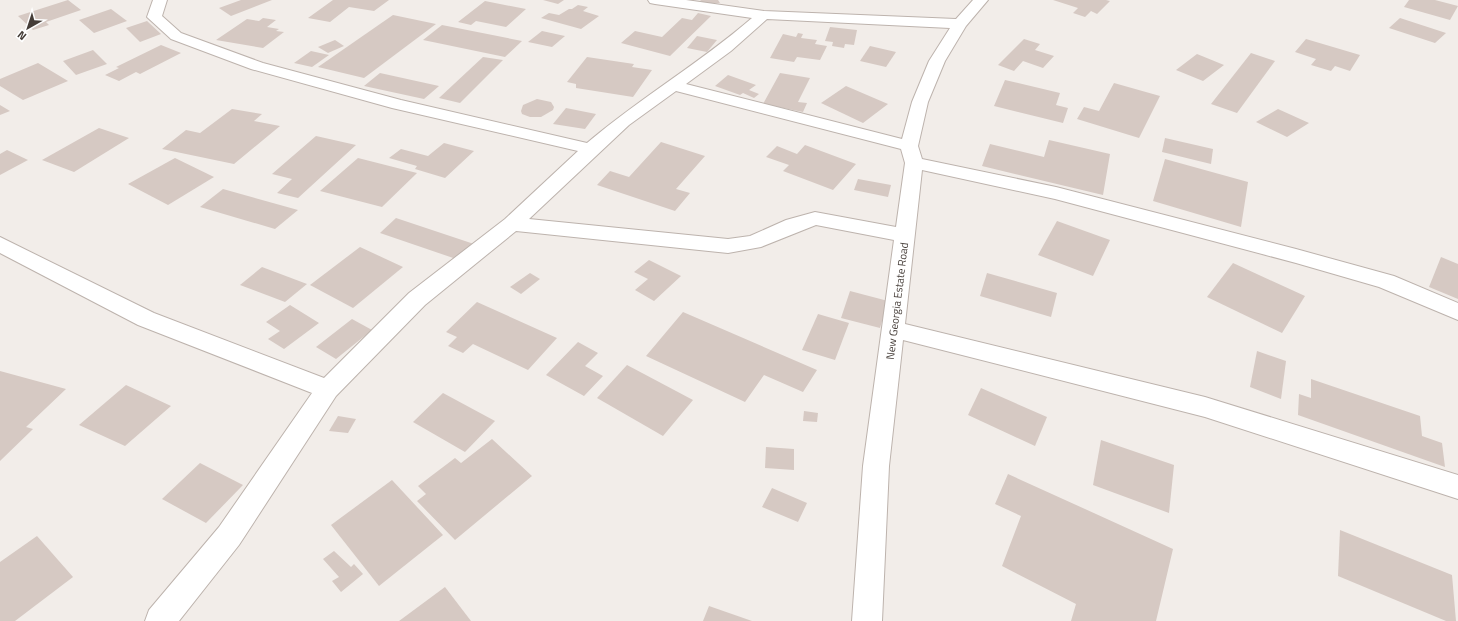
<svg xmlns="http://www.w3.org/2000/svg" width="1458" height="621" font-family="'Titillium Web',sans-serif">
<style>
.building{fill:#d6c9c3}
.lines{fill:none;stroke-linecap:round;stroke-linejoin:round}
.minor-casing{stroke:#bdb3ad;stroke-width:2}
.minor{fill:#fff;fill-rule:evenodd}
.labels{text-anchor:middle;stroke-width:4;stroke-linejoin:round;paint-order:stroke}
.street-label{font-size:11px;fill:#453d38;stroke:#fff}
</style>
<rect width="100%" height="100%" fill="#f2ede9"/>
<!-- building -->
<g class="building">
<path d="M68 0 81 10 46 22 49 25 33 30 18 16Z"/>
<path d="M241 0H272L231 16 219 8Z"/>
<path d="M333 0H389L374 11 349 7 330 22 308 18Z"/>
<path d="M543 0H564L558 4Z"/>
<path d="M700 0H718L720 3 704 4Z"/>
<path d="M1053 0H1106L1110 1 1097 14 1091 11 1085 17 1073 13 1078 8Z"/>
<path d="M1409 0H1435L1458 6 1450 20 1404 7Z"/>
<path d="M485 1 526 9 506 27 476 21 471 25 458 22Z"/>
<path d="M578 5 588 7 583 11 599 16 581 29 541 18 549 13 559 15 569 9H572Z"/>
<path d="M111 9 127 21 94 33 79 20Z"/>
<path d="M698 13 711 16 670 56 621 43 635 31 662 37 682 18 692 20Z"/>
<path d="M393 15 436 24 364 78 318 67Z"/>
<path d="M263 18 276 20 267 27 279 29 276 31 284 32 263 48 216 40 247 19 259 21Z"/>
<path d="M1400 18 1446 33 1435 43 1389 28Z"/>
<path d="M147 21 161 34 140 42 126 28Z"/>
<path d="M442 25 522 41 505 57 423 40Z"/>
<path d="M830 27 857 30 854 45 845 44 844 48 832 46 833 42 825 41Z"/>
<path d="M542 31 565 36 552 47 528 42Z"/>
<path d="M798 33 803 34 801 38 817 40 815 44 827 46 820 60 797 57 794 62 770 58 783 34 796 37Z"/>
<path d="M697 36 717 40 707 52 687 48Z"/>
<path d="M1024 39 1040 44 1035 50 1054 56 1043 68 1023 61 1014 71 998 65Z"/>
<path d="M1306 39 1360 55 1350 71 1335 66 1331 71 1311 65 1316 59 1295 52Z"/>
<path d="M335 40 344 46 328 53 318 47Z"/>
<path d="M161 45 181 53 140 74 136 72 119 81 105 75 119 68 116 67Z"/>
<path d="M870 46 896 52 886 67 860 61Z"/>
<path d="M93 50 107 64 76 75 63 61Z"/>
<path d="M311 51 329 55 312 67 294 63Z"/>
<path d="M1251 53 1275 61 1237 113 1211 104Z"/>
<path d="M1197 54 1224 65 1203 81 1176 70Z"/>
<path d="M483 57 503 60 460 103 439 98Z"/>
<path d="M587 57 634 64 632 67 652 70 633 97 576 88V84L567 82Z"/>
<path d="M38 63 68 81 23 100 0 86V79Z"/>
<path d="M380 73 439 86 424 99 364 86Z"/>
<path d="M780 73 810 78 798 102 807 103 803 112 763 104Z"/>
<path d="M728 75 756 85 749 90 759 94 754 98 743 93 740 95 715 86Z"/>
<path d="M1005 80 1060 93 1056 105 1068 108 1063 123 994 106Z"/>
<path d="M1114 83 1160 96 1139 138 1077 119 1084 107 1099 111Z"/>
<path d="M846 86 888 104 863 123 821 103Z"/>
<path d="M537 99 551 102 554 107 553 110 541 117H530L522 114 521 111 523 105Z"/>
<path d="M0 105 10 111 0 115Z"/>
<path d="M566 108 596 114 585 129 553 124Z"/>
<path d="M232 109 262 114 254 121 280 126 234 164 162 149 186 130 200 133Z"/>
<path d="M1278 109 1309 123 1287 137 1256 122Z"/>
<path d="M99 128 129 138 74 172 42 160Z"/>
<path d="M316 136 356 145 298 198 277 193 292 179 272 174Z"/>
<path d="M1165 138 1213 149 1211 164 1162 152Z"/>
<path d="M1049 140 1110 154 1103 195 982 166 990 144 1044 157Z"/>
<path d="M661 142 705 156 676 189 690 193 675 211 597 185 610 171 629 177Z"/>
<path d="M444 143 474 151 445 178 415 169 417 166 389 158 401 149 428 156Z"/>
<path d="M805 145 856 164 833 190 783 171 789 165 766 157 777 146 797 154Z"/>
<path d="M7 150 28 160 0 175V154Z"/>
<path d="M175 158 214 177 168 205 128 184Z"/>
<path d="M358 158 417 173 382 207 320 191Z"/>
<path d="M1165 159 1248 182 1241 227 1153 201Z"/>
<path d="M858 179 891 185 888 197 854 190Z"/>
<path d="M223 189 298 210 275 229 200 207Z"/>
<path d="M396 218 477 245 462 261 380 233Z"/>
<path d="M1057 221 1110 240 1093 276 1038 255Z"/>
<path d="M360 247 403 267 353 308 310 285Z"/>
<path d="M1441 257 1458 264V299L1429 287Z"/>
<path d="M649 260 681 276 654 301 635 290 648 279 634 272Z"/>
<path d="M1233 263 1305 296 1282 333 1207 297Z"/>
<path d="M262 267 307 284 285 302 240 285Z"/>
<path d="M530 273 540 279 521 294 510 287Z"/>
<path d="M987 273 1057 293 1051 317 980 296Z"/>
<path d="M850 291 888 301 880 328 841 318Z"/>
<path d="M477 302 557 338 528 370 473 344 463 353 448 346 457 337 446 332Z"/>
<path d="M290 305 319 323 284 349 268 339 280 331 266 322Z"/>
<path d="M683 312 817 370 803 392 764 375 745 402 646 356Z"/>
<path d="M818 314 849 323 835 360 802 350Z"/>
<path d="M352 319 372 330 336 359 316 347Z"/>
<path d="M578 342 598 353 585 366 603 376 584 396 546 375Z"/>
<path d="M1257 351 1286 361 1281 399 1250 387Z"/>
<path d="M627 365 693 400 663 436 597 398Z"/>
<path d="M0 371 66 389 26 427 33 429 0 461Z"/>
<path d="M1311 379 1420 416 1422 436 1442 443 1445 467 1298 415 1299 394 1311 398Z"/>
<path d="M126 385 171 406 125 446 79 425Z"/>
<path d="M981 388 1047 417 1035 446 968 415Z"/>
<path d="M443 393 495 421 465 452 413 422Z"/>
<path d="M804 411 818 413 817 422 803 421Z"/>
<path d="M338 416 356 419 348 433 329 431Z"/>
<path d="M492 439 532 476 455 540 417 501 426 494 418 486 455 458 461 463Z"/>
<path d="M1101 440 1174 465 1169 513 1093 485Z"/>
<path d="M766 447 794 449V470L765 468Z"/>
<path d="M200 463 243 485 206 523 162 499Z"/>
<path d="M1008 474 1173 549 1156 621H1071L1076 604 1002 566 1021 516 995 504Z"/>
<path d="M392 480 443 535 379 586 331 525Z"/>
<path d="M772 488 807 503 798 522 762 507Z"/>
<path d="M1340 530 1452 575 1456 621H1446L1338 576Z"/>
<path d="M37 536 73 577 15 621H0V562Z"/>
<path d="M334 551 351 567 354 564 363 574 341 592 332 581 339 577 323 559Z"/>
<path d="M445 587 471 621H399Z"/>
<path d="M709 606 752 621H703Z"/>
</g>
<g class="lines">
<defs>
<path id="minor" d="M153 0H167L162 16 181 33 263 63 401 100 587 143C640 98 700 63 752 18L655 4 650 3 648 0H686L764 11 956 19 973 0H988L966 26 945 61 928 102 918 146 922 159 1056 187 1296 249 1394 276 1458 303V320L1379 287 1296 263 1055 199 922 170 905 324 1205 397 1458 475V499L1205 417 903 340 889 466 882 621H852L863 466 894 240 816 225 761 247 728 253 516 231 425 305 336 396 239 545 179 621H145L149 610 219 527 312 393 138 325 0 253V237L154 313 324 378 409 293 505 219 578 151 392 108 251 69 171 39 147 17ZM767 19 950 28 929 61 912 102 902 139 686 84 731 51ZM676 91 901 149 905 163 896 227 815 212 786 220 750 236 728 239 529 219 629 125Z"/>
</defs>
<!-- minor casing -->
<use href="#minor" class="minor-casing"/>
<!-- minor -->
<use href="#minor" class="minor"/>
</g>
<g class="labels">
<!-- street labels -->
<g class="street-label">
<text transform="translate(897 301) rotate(-83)" y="4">New Georgia Estate Road</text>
</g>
</g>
<!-- north arrow -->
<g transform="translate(28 28) rotate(219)" stroke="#ffffff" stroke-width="3" paint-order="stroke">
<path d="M0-3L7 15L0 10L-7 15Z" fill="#453d38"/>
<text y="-6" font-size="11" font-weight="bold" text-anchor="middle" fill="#453d38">N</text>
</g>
</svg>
